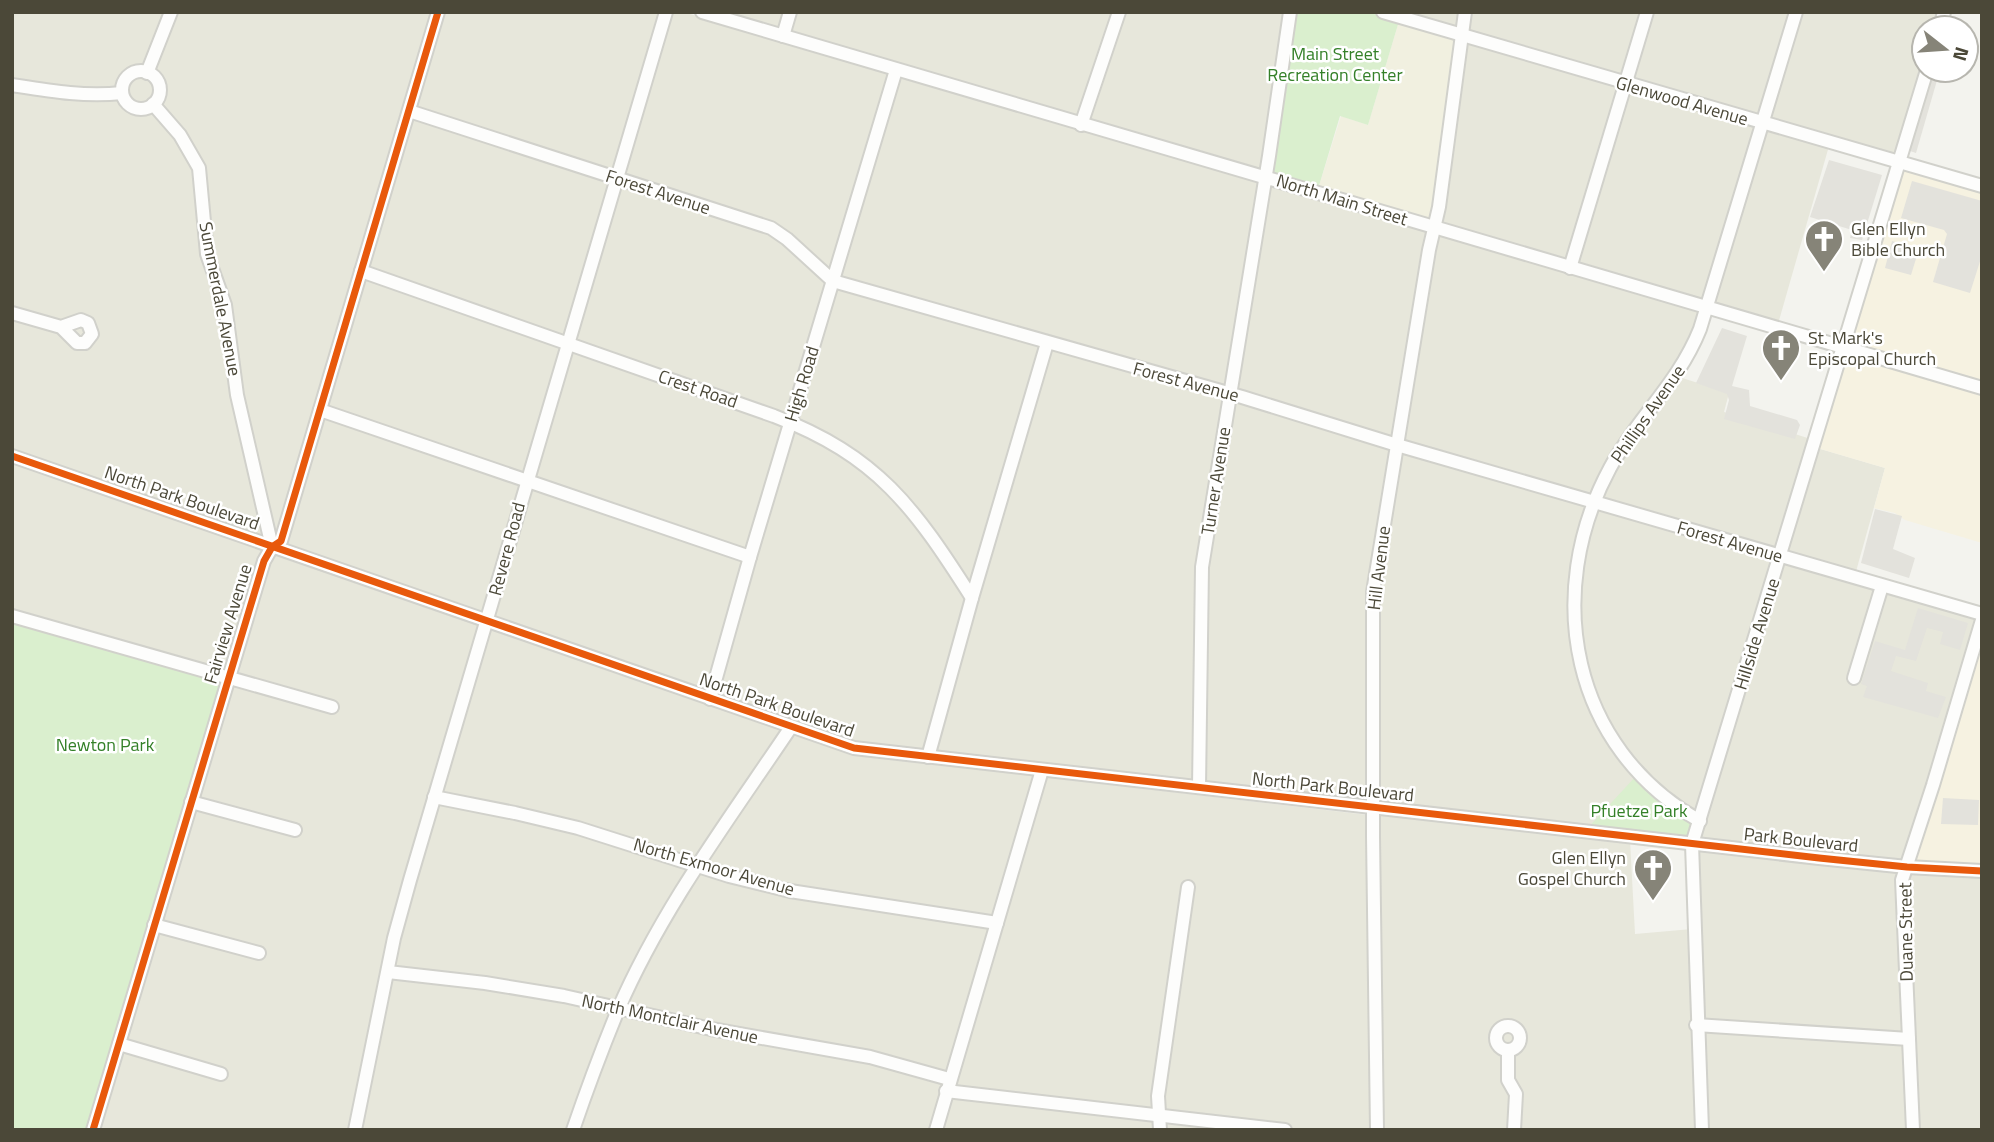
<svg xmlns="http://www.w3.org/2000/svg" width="1994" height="1142" font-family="'Titillium Web',sans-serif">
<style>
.residential{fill:#e7e7db}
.commercial{fill:#f6f2e1}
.education{fill:#f1f0e0}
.green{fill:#daefce}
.parking{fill:#e3e2dc}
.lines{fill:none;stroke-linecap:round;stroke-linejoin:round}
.minor-casing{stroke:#d1d1cb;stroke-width:16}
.minor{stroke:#fdfdfc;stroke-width:12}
.cycleway-casing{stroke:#fff;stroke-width:11}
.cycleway{stroke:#e8590c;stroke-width:7}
.labels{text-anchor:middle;stroke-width:5;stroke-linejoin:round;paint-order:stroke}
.park-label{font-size:18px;fill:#348028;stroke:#fff}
.street-label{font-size:18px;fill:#4b4838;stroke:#fff}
.poi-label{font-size:18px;fill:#4b4838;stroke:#fff;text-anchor:start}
</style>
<rect width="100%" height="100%" fill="#f3f3ee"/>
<!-- residential -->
<g class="residential">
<path d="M12 12H435L285 520 268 547 12 453Z"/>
<path d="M442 12H683L1704 309 1673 375 1729 393 1724 412 1814 440 1688 842 853 745 282 548Z"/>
<path d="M715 12H786L781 31Z"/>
<path d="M795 12H1293L1270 174 788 33Z"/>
<path d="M1367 12H1792L1703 304 1432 224 1459 39Z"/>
<path d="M1800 12H1941L1937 28H1924V70L1897 158 1767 121Z"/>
<path d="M1765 128 1829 146 1778 324 1712 305Z"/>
<path d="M1817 448 1885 468 1855 575 1785 554Z"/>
<path d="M12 462 852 754 1368 815 1373 1130H87L219 691 12 621Z"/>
<path d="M1783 561 1979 617 1906 863 1697 843Z"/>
<path d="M1376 815 1630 840 1635 934 1692 929 1689 847 1876 871 1982 875V1130H1382Z"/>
</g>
<!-- commercial -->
<g class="commercial">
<path d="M1901 165 1982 189V385L1848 345Z"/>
<path d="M1846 350 1982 391V543L1905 520 1895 513 1874 508 1885 468 1817 448Z"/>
<path d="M1982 625V868L1910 865Z"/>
</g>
<!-- education -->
<path class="education" d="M1399 21 1459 39 1432 224 1318 189 1341 116 1368 125Z"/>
<!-- green -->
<g class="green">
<path d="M1293 12H1367L1399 21 1368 125 1340 116 1318 189 1270 174Z"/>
<path d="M12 621 209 678 219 686 87 1130H12Z"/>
<path d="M1637 775 1693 825 1688 842 1586 830Z"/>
</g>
<!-- parking -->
<g class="parking">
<path d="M1931 70H1940L1916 153 1907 150Z"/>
<path d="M1829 160 1882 175 1862 240 1850 238 1852 230 1810 217Z"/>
<path d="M1912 181 1982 201V255L1970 293 1933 282 1947 234 1944 230 1901 218Z"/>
<path d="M1892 241 1919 249 1911 275 1885 268Z"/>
<path d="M1722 328 1747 336 1732 386 1749 390 1750 406 1797 420 1800 425 1795 439 1724 419 1729 400 1727 394 1696 383Z"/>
<path d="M1875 509 1902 516 1893 549 1915 558 1909 578 1861 563Z"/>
<path d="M1918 608 1968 623 1960 650 1940 644 1943 632 1927 628 1916 661 1896 656 1891 671 1928 683 1926 691 1946 697 1938 718 1863 697 1867 686 1861 684 1875 641 1905 650Z"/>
<path d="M1943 798 1979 800 1978 825 1941 824Z"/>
</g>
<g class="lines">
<defs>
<g id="minor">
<path d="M702 12 1982 388"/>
<path d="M1383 12 1982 186"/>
<path d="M1940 28 1944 12"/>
<path d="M783 36 790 12"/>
<circle cx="141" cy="90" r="19"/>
<path d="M147 73 171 12"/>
<path d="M12 85C50 91 84 97 122 93"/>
<path d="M153 104 180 135 199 168 207 254 225 305 237 395 272 547"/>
<path d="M409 111 771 228 787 239 833 281 1242 397 1397 445 1982 614"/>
<path d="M1081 125 1119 12"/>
<path d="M1570 268 1647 12"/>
<path d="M361 271 774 416C878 456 914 507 972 598"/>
<path d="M12 313 61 327 77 343H85L92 334 88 323 81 320 61 327"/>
<path d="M320 410 750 557"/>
<path d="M12 456 854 748 1819 858 1907 867 1982 871"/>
<path d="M12 616 332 707"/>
<path d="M1854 678 1882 586"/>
<path d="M710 699 750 557 896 70"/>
<path d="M928 757 972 598 1047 343"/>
<path d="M1199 787 1202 567 1269 156 1290 12"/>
<path d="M434 797 515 813 578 828 729 876 790 891 997 923"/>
<path d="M191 802 295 830"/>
<path d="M1700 821C1571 748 1542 594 1610 468 1637 418 1678 384 1700 329L1796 12"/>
<path d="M154 925 259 953"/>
<path d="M388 972 485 983 564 996 711 1029 870 1057 949 1079"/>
<path d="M1696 1025 1909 1039"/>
<circle cx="1508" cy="1038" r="12"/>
<path d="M119 1044 221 1074"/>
<path d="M1508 1051V1080L1516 1094 1514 1130"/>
<path d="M946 1091 1285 1130"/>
<path d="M93 1130 264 561 272 547 281 541 438 12"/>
<path d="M355 1130 394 938 410 880 666 12"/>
<path d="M573 1130C587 1089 602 1049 618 1010 662 908 730 818 791 727"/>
<path d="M936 1130 1042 770"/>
<path d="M1160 1130 1158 1096 1188 887"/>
<path d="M1377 1130 1373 836V592L1429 250 1439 207 1465 12"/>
<path d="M1702 1130 1692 844 1927 70"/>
<path d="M1913 1130 1902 880 1933 785 1982 620"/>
</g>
</defs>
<!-- minor casing -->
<use href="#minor" class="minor-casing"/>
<!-- minor -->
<use href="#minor" class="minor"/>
<defs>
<g id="cycleway">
<path d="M12 456 854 748 1819 858 1907 867 1982 871"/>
<path d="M93 1130 264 561 272 547 281 541 438 12"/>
</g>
</defs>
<!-- cycleway casing -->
<use href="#cycleway" class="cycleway-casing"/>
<!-- cycleway -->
<use href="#cycleway" class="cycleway"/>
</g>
<!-- icons -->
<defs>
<symbol id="church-pin" viewBox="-11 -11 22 30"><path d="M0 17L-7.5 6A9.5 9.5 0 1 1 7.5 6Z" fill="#868478" stroke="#fff"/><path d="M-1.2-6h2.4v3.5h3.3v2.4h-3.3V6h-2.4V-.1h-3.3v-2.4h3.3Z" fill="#fff"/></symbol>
</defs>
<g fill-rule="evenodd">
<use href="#church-pin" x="1802" y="217" width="44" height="60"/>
<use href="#church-pin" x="1759" y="326" width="44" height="60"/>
<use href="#church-pin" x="1631" y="846" width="44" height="60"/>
</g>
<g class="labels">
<!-- park labels -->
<g class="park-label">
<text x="1335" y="60">Main Street<tspan x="1335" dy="21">Recreation Center</tspan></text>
<text x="105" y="751">Newton Park</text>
<text x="1639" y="817">Pfuetze Park</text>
</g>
<!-- street labels -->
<g class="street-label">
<text transform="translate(1682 101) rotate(16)" y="6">Glenwood Avenue</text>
<text transform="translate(658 192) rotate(18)" y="6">Forest Avenue</text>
<text transform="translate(1342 200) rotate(17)" y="6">North Main Street</text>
<text transform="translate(220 299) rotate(79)" y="6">Summerdale Avenue</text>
<text transform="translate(1186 382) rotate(15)" y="6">Forest Avenue</text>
<text transform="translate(802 384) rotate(-73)" y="6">High Road</text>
<text transform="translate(698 389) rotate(19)" y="6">Crest Road</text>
<text transform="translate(1648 414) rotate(-55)" y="6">Phillips Avenue</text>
<text transform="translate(1216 481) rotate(-81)" y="6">Turner Avenue</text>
<text transform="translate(182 498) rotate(19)" y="6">North Park Boulevard</text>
<text transform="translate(1730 542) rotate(16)" y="6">Forest Avenue</text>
<text transform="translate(507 549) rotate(-75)" y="6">Revere Road</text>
<text transform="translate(1379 568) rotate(-83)" y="6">Hill Avenue</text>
<text transform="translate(228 624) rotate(-73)" y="6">Fairview Avenue</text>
<text transform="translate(1757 634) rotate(-73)" y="6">Hillside Avenue</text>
<text transform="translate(777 705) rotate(19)" y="6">North Park Boulevard</text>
<text transform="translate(1333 787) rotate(6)" y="6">North Park Boulevard</text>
<text transform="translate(1801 840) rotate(6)" y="6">Park Boulevard</text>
<text transform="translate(714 867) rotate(16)" y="6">North Exmoor Avenue</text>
<text transform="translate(1906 932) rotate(-91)" y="6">Duane Street</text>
<text transform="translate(670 1019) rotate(12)" y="6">North Montclair Avenue</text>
</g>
<!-- poi labels -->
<g class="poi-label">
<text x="1851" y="235">Glen Ellyn<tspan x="1851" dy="21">Bible Church</tspan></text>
<text x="1808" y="344">St. Mark's<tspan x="1808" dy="21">Episcopal Church</tspan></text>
<text x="1626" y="864" text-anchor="end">Glen Ellyn<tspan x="1626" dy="21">Gospel Church</tspan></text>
</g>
</g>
<!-- border -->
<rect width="1994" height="1142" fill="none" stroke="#4b4838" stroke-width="28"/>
<!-- north arrow -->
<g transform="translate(1945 49) rotate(107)"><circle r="33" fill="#ffffff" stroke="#b7b6af" stroke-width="2"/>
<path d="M0-5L12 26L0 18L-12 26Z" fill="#868478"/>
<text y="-10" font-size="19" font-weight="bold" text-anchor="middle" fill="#4b4838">N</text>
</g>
</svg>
